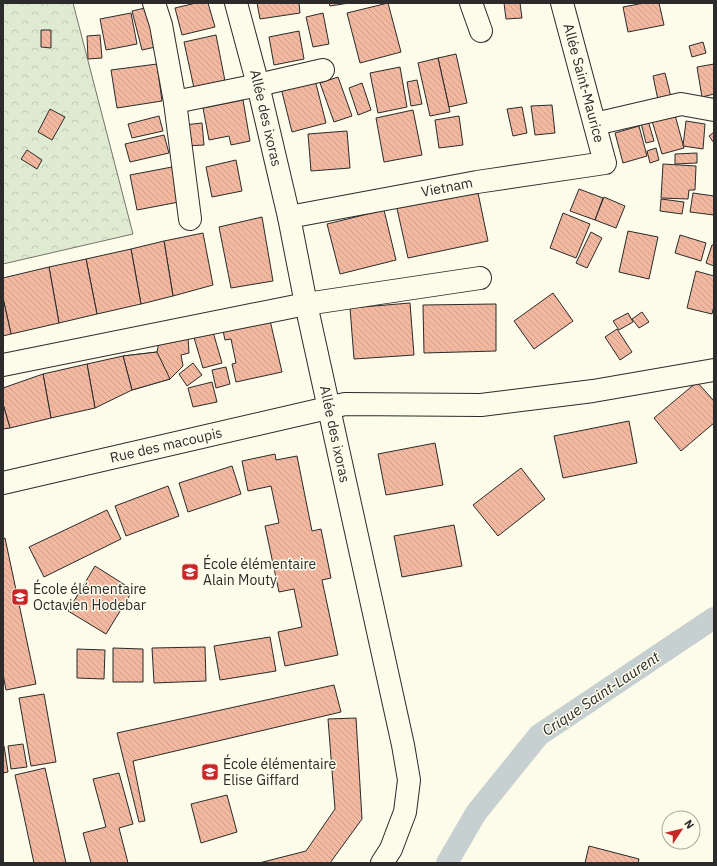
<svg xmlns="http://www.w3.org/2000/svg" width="717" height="866" font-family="'IBM Plex Sans',sans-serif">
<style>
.forest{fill:url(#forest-crowns);stroke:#74746e}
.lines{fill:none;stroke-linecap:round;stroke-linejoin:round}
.canal{stroke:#c7d0d0;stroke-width:22}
.building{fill:url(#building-back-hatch);stroke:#2b2b2b}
.minor-casing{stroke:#2b2b2b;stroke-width:24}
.minor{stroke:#fdfbea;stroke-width:22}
.labels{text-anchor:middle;stroke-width:3;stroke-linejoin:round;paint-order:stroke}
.street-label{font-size:14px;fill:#2b2b2b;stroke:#fdfbea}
.poi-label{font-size:14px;fill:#2b2b2b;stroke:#fdfbea;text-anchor:start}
.water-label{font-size:15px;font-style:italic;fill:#2b2b2b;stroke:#fdfbea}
</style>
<defs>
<pattern id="forest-crowns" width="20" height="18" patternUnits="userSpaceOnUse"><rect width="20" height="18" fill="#deebd1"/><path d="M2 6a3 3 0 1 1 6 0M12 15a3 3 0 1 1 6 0" fill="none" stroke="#bfcab4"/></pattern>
<pattern id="building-back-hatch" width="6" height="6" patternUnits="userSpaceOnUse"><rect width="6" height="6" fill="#f2b8a0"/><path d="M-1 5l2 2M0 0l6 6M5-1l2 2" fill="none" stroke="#d09e8a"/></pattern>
</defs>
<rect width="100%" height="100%" fill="#fdfbea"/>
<!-- forest -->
<path class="forest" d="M3 3H73L133 234 3 264Z"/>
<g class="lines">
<!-- canal -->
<path class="canal" d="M447 863 476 813 539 735 714 618"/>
</g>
<!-- building -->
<g class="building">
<path d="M196 3H208L215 27 182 35 175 8Z"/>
<path d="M257 3H299L300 13 260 19Z"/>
<path d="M329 3H349L330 6Z"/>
<path d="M388 3 401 52 360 63 347 13Z"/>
<path d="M504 3H520L522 18 506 19Z"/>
<path d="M644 3H659L664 25 628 32 623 7Z"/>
<path d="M149 7 160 46 142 50 132 11Z"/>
<path d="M131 13 137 44 106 50 100 19Z"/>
<path d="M323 13 329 44 313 47 306 17Z"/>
<path d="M41 30H51V48L41 47Z"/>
<path d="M299 31 304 59 274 65 269 37Z"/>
<path d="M100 35 102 58 88 59 87 36Z"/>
<path d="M216 35 225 81 194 88 184 42Z"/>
<path d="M703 42 706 53 692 57 689 46Z"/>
<path d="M456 54 467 103 449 107 438 58Z"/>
<path d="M438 58 450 112 430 116 418 63Z"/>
<path d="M157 64 162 101 117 108 111 70Z"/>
<path d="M714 64V94L702 97 697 67Z"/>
<path d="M400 67 407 107 378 113 370 73Z"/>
<path d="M665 73 671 97 658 100 653 76Z"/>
<path d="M338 77 352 116 334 122 320 83Z"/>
<path d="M315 80 326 123 292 132 281 88Z"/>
<path d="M417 80 422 104 411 106 407 82Z"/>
<path d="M362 83 371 110 358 115 349 88Z"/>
<path d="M243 100 250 141 231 145 229 136 209 140 203 108Z"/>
<path d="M552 105 555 133 535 135 531 106Z"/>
<path d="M522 107 527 133 513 136 507 109Z"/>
<path d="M50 109 65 117 52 140 38 132Z"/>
<path d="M413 110 422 155 384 162 376 118Z"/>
<path d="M675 115 684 148 662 154 652 121Z"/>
<path d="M159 116 163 131 132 138 128 124Z"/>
<path d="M459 116 463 145 439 148 435 120Z"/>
<path d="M647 117 654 141 646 143 640 119Z"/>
<path d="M686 121 705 124 703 149 683 146Z"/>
<path d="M202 123 204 145 186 146 184 125Z"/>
<path d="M639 126 647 156 623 163 615 133Z"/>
<path d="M347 131 350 168 311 171 308 134Z"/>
<path d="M714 132V143L709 136Z"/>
<path d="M164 135 169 153 130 162 125 144Z"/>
<path d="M656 148 659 160 650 163 647 151Z"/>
<path d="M27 150 42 160 37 169 21 159Z"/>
<path d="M697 153V163L675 164V154Z"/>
<path d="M236 160 242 191 212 197 206 167Z"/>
<path d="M663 164 696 166 695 190H689L688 199 661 198Z"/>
<path d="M172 167 179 202 137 210 130 175Z"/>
<path d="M477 188 488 241 408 258 396 204Z"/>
<path d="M579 189 603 198 595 220 570 211Z"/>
<path d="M693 193 714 196V215L690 212Z"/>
<path d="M604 197 625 206 616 228 595 220Z"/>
<path d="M661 199 684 202 682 214 660 211Z"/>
<path d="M384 210 396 260 340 274 327 224Z"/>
<path d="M563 213 590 224 576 258 550 248Z"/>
<path d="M262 217 273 281 231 288 219 227Z"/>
<path d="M628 231 658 237 649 279 619 272Z"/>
<path d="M591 232 602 238 587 268 576 263Z"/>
<path d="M203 233 213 285 173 296 164 241Z"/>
<path d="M680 235 706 243 701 261 675 253Z"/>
<path d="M164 241 173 296 141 304 131 249Z"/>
<path d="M712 245H714V266L706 263Z"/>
<path d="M131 249 141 304 97 314 86 259Z"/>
<path d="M86 259 97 314 59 323 49 267Z"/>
<path d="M49 267 59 323 11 334 3 298V278Z"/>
<path d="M696 271 714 276V306L712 314 687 308Z"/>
<path d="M553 293 573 321 534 349 514 321Z"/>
<path d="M3 298 11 334 3 336Z"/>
<path d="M410 303 414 355 354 359 350 308Z"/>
<path d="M496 304V351L424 353 423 305Z"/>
<path d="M642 312 649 322 639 328 632 319Z"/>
<path d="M628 313 633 322 619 330 613 321Z"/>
<path d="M269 316 282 372 236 382 232 364 236 363 231 339 225 340 222 326Z"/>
<path d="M211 325 222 363 203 368 192 331Z"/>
<path d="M617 329 632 352 620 360 605 337Z"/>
<path d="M188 337 189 353 181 355 183 366 170 379 132 390 123 356 157 352 159 342Z"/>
<path d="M157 352 170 379 132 390 123 356Z"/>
<path d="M123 356 132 390 95 408 87 364Z"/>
<path d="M193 363 202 375 187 386 179 374Z"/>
<path d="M87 364 95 408 51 418 43 374Z"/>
<path d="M226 367 230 384 216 388 212 370Z"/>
<path d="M43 374 51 418 10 428 3 404V388Z"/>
<path d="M212 382 217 402 193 407 188 388Z"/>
<path d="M697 382 714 401V423L681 451 654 418Z"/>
<path d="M3 404 10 428 3 429Z"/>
<path d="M629 421 637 463 563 478 554 436Z"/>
<path d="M435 443 443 485 386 495 378 454Z"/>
<path d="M275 454 276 460 297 456 312 531 321 529 331 578 322 580 338 655 285 666 278 632 302 627 294 589 279 592 265 526 279 523 271 486 248 491 242 461Z"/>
<path d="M232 466 241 494 188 512 179 483Z"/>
<path d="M521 468 545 499 498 536 473 505Z"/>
<path d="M168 486 179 516 126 536 115 506Z"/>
<path d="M107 510 121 539 44 577 29 547Z"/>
<path d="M454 525 462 566 402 577 394 536Z"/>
<path d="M5 538 36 684 6 690 3 674V539Z"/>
<path d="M95 566 133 590 106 634 68 611Z"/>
<path d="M270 637 276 671 220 680 214 646Z"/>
<path d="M205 647 206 681 154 683 152 648Z"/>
<path d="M113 648 143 649V682H113Z"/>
<path d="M77 649 105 650 104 679 77 678Z"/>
<path d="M334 685 341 712 133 761 145 821 139 822 117 733Z"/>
<path d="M44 694 56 762 31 766 19 698Z"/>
<path d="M356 718 362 819 330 863H259L306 851 335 809 328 719Z"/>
<path d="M23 744 27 767 11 769 8 746Z"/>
<path d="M3 746H4L8 772 3 773Z"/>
<path d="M45 768 66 863H34L15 775Z"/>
<path d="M119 773 133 824 119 828 128 863H91L83 833 106 827 93 779Z"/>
<path d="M227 795 237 832 201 843 191 804Z"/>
<path d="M589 846 639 859 638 863H585Z"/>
</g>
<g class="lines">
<defs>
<g id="minor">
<path d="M154 3 161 25 175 102 190 219"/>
<path d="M236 3 258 85 289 217 306 304 403 745 409 780 405 812 391 849 382 863"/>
<path d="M471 3 481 31"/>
<path d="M175 102 258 85 323 70"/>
<path d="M595 124 681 104 714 110"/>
<path d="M289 217 477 182 605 163 562 3"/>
<path d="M3 365 306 304 480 278"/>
<path d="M3 483 345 404 481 405 593 391 714 370"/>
</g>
</defs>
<!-- minor casing -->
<use href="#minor" class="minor-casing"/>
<!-- minor -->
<use href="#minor" class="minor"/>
</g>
<!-- icons -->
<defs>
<symbol id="school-square" viewBox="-11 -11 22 22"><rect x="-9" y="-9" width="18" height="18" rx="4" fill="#c62828" stroke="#fdfbea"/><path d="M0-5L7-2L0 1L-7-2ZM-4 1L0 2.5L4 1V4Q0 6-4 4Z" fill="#fff"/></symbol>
</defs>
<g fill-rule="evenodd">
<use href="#school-square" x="180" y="562" width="20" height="20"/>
<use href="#school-square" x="10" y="587" width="20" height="20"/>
<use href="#school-square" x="200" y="762" width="20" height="20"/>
</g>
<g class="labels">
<!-- street labels -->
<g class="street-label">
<text transform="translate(584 83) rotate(75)" y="5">Allée Saint-Maurice</text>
<text transform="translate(266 118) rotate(77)" y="5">Allée des ixoras</text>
<text transform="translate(447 187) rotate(-11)" y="5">Vietnam</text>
<text transform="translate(335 434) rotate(78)" y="5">Allée des ixoras</text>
<text transform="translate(166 445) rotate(-13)" y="5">Rue des macoupis</text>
</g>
<!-- poi labels -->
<g class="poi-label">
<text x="203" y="569">École élémentaire<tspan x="203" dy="16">Alain Mouty</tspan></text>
<text x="33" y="594">École élémentaire<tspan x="33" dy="16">Octavien Hodebar</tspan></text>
<text x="223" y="769">École élémentaire<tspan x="223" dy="16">Elise Giffard</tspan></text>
</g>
<!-- water labels -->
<g class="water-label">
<text transform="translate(601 694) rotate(-34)" y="5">Crique Saint-Laurent</text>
</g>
</g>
<!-- border -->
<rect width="717" height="866" fill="none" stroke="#2b2b2b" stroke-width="8"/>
<!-- north arrow -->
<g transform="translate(681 830) rotate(55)"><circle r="19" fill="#fdfbea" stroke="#a9a89e"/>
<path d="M0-3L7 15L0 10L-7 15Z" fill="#c62828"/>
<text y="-6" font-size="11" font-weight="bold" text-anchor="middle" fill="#2b2b2b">N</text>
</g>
</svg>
